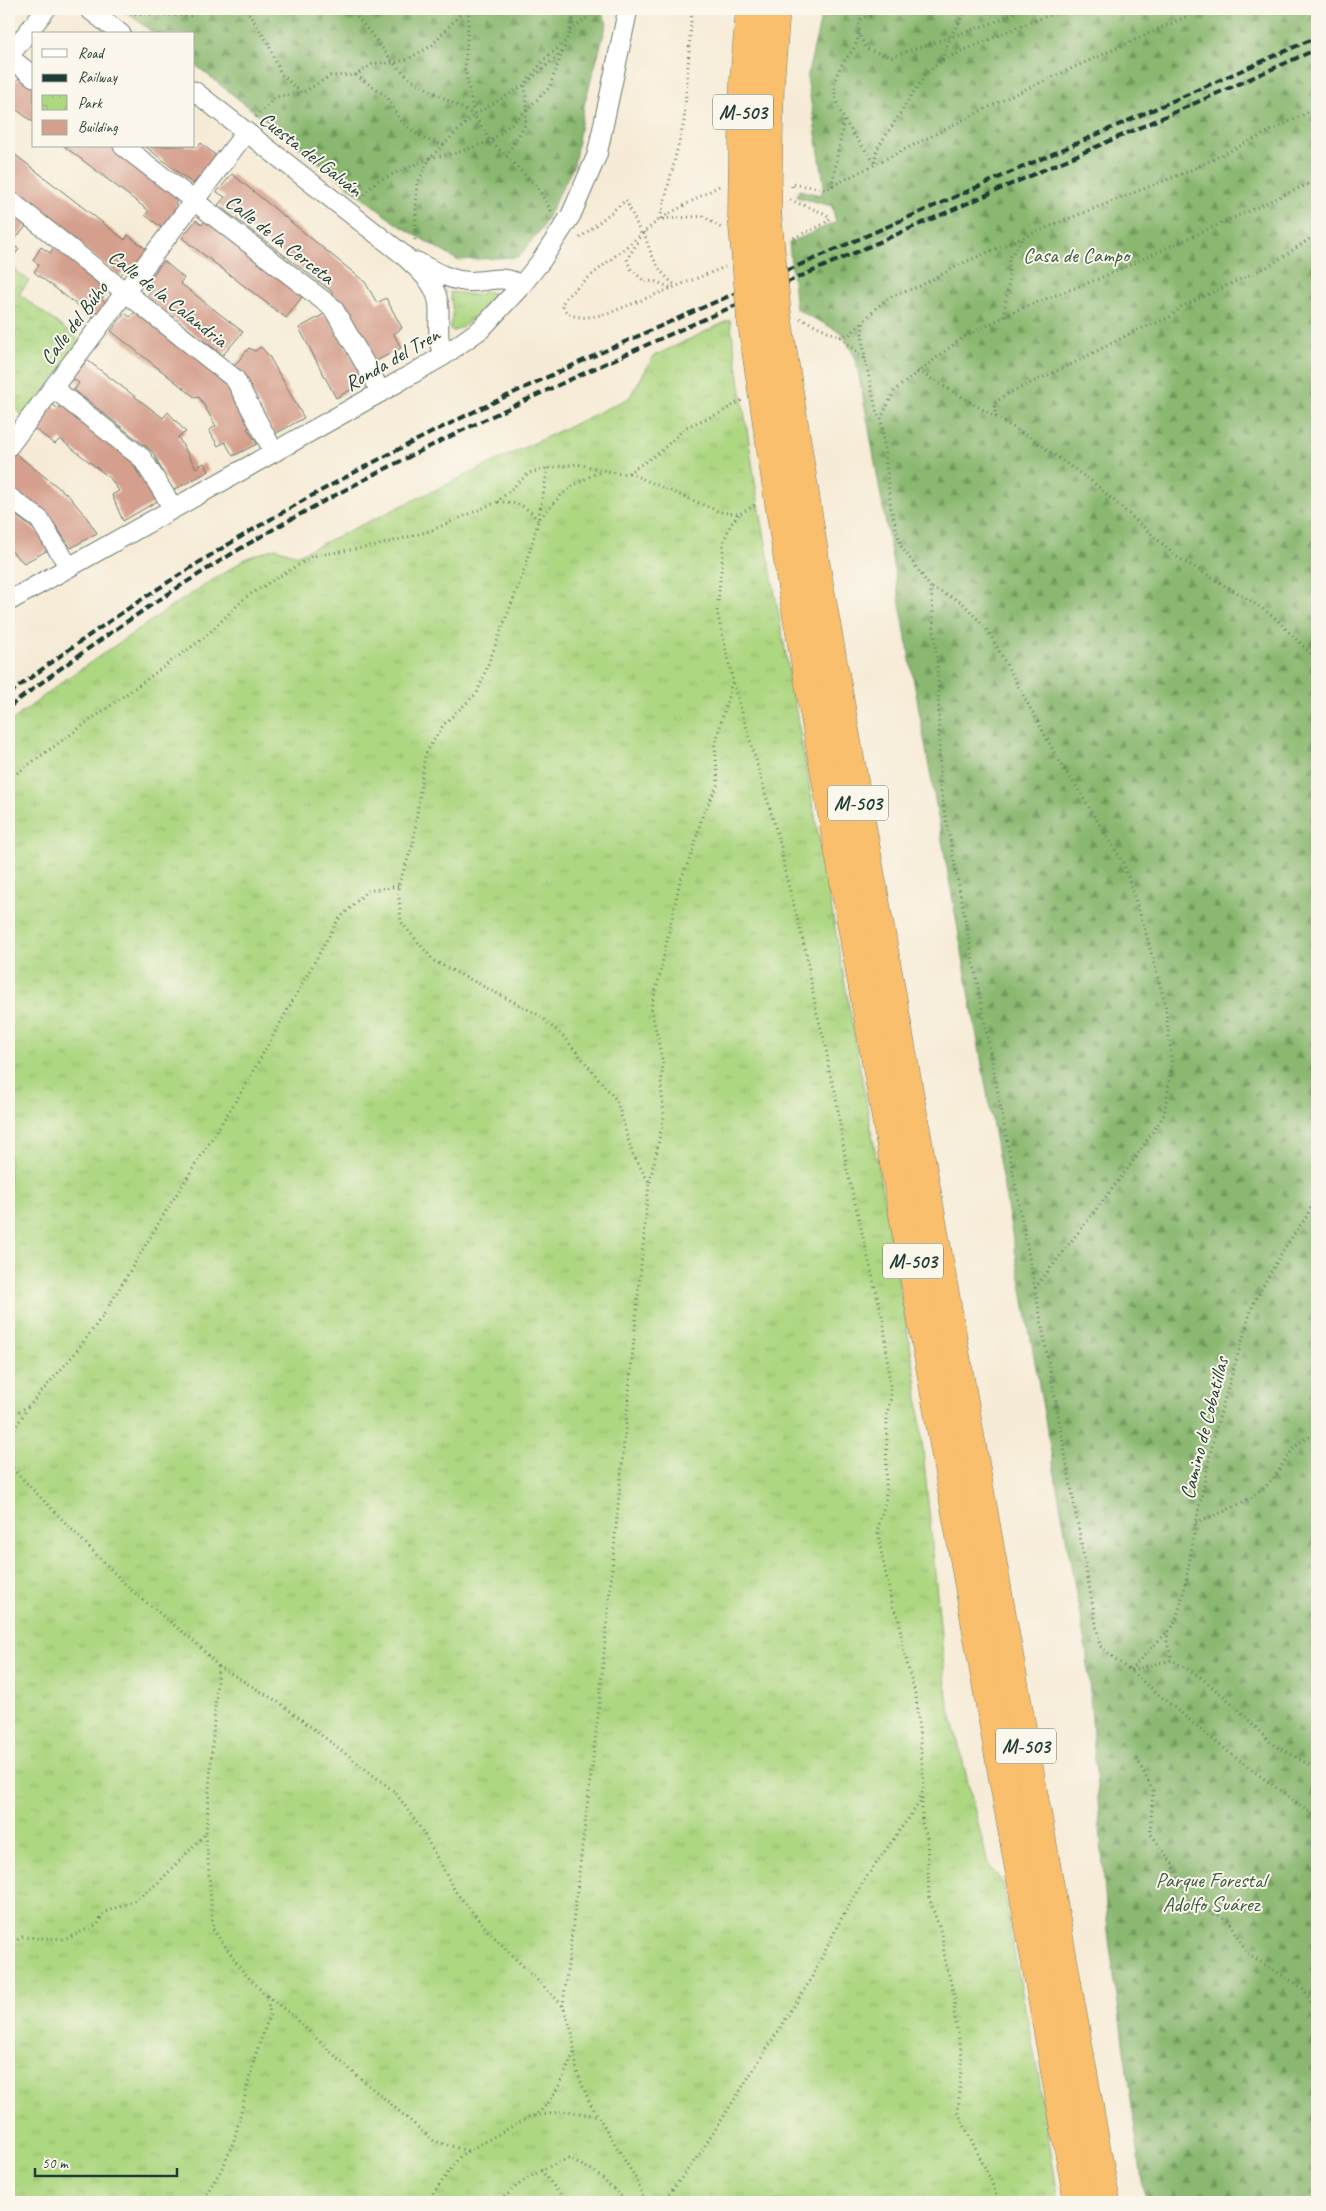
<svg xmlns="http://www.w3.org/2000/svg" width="1326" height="2211" font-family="Caveat,sans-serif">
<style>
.grass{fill:url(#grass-tufts);stroke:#668a5b}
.forest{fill:url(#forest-firs);stroke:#547a52}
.park{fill:url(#park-crowns);stroke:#668a5b}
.building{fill:#d59f8d}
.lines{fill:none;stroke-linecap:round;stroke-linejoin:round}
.minor-casing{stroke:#6a7a6d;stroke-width:21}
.highway-casing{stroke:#6a7a6d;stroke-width:29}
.path{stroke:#6a7a6d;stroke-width:3;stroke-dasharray:1 4;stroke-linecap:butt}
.minor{stroke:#fff;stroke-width:19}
.highway{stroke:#f9bf6d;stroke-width:28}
.rail{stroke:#1f3d34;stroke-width:4;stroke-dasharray:8 4;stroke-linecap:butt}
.highway-bridge-casing{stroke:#6a7a6d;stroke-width:29;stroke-linecap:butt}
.highway-bridge{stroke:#f9bf6d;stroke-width:28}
.labels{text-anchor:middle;stroke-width:4;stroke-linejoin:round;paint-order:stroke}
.shield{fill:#fbf7ec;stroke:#61756b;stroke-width:1}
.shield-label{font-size:20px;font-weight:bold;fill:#1f3d34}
.street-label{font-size:21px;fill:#1f3d34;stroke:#fbf7ec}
.park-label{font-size:21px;fill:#3c5c44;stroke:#fbf7ec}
</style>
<defs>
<pattern id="grass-tufts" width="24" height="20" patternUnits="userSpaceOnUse" patternTransform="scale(1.25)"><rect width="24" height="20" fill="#aed782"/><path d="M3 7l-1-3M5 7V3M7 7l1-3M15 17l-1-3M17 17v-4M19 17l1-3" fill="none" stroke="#95b971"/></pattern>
<pattern id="forest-firs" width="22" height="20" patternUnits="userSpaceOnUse" patternTransform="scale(1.25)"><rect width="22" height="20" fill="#8ab870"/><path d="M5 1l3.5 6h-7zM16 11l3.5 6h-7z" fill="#70975d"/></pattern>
<pattern id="park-crowns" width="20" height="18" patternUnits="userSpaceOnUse" patternTransform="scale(1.25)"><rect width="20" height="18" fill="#aed782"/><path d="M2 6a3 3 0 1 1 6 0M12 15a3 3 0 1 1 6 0" fill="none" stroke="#95b971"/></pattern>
</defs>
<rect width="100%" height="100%" fill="#fbf7ec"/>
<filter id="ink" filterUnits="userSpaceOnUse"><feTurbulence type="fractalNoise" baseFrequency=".02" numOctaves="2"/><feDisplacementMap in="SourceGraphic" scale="10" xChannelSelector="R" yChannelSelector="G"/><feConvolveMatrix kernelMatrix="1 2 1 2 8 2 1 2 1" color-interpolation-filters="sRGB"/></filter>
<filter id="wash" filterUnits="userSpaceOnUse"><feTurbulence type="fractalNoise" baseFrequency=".0096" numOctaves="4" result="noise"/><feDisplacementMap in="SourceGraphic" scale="20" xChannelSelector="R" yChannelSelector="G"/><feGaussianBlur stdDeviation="1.12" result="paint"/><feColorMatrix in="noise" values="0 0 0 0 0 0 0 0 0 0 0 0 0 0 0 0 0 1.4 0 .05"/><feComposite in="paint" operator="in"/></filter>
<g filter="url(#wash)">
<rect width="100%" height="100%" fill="#f6ebd6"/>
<!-- grass -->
<g class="grass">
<path d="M487 291 494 294C492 304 462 331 452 331L450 328 453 313 450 292 476 295Z"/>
<path d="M730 320 756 488 916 1379 947 1697 988 1864 1003 1883 1016 1962 1038 2073 1059 2202H9V723L62 682 171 607 247 558 275 548 298 555 629 398 654 356Z"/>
</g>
<!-- forest -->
<g class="forest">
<path d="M122 9H599L607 23 584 105 574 165 542 228 519 257 457 260 394 222 194 64V34H155Z"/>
<path d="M823 9H1317V2202H1145L1108 1932 1087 1655 866 412 855 357 842 333 796 309 789 243 836 222 832 206 797 197 799 190 821 195 824 184 807 77Z"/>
</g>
<!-- park -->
<path class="park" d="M13 268 29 281 19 294 82 342 24 416 9 404V273Z"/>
<g id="blocks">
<!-- building -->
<g class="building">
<path d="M22 74 34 83V123L9 104V91Z"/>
<path d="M201 143 221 160 203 182 199 177 193 184 145 146H194L197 148Z"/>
<path d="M64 146H116L180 196 175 204 182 209 165 230 145 215 149 211Z"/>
<path d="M9 150 125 240 128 235 150 252 134 273 127 267 120 276 9 190Z"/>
<path d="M232 174 365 282 377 303 386 298 402 328 394 334 401 348 374 362 343 306 330 290 218 205 225 197 217 192Z"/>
<path d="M9 212 27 225 11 244 19 249 9 263Z"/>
<path d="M207 217 305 293 286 318 182 238 196 220 202 225Z"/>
<path d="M41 247 50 253 54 247 109 289 101 299 108 305 97 320 34 272 39 265 33 260Z"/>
<path d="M164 261 184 278 180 283 243 332 223 355 146 298 155 287 147 282Z"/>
<path d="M137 310 225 379 252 426 247 428 257 444 233 456 225 442 218 446 209 430 216 426 199 397 196 398 111 331 125 313 130 317Z"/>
<path d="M326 313 366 381 336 398 299 328Z"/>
<path d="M261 347 269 356 304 418 275 434 239 369 234 366 249 348 255 351Z"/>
<path d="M87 360 163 418 168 412 186 432 178 437 196 468 204 463 209 471 172 491 153 452 74 390 79 383 72 378Z"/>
<path d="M64 402 131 459 141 479 145 476 159 500 123 521 112 495 119 491 110 478 60 439 55 444 33 428 52 404 58 409Z"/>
<path d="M15 453 69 496 87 518 97 533 71 548 51 519 9 487V460Z"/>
<path d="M9 510 40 534 50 549 24 563 9 549Z"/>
</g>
</g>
</g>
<g filter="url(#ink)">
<use href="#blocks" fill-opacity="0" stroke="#6a7a6d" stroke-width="1"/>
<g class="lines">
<defs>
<g id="minor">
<path d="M89 9 121 34"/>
<path d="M9 56 46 9"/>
<path d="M9 57 34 77"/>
<path d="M194 91 401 253C418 269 439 284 439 310 439 328 437 338 443 356"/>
<path d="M123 146 333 308 381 392"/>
<path d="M9 200 235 379 274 452"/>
<path d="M417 262C432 270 447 279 464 281 485 284 503 272 521 286"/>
<path d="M53 388 142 458 173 508"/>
<path d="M9 446 246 132"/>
<path d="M9 497 39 519 69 567"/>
<path d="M9 601 381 392 443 356 481 329 521 286 541 261 571 215 597 155 628 9"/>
</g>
<g id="highway">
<path d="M767 212 770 83 776 9"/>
<path d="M742 215 744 80 750 9"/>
<path d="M777 314 817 572 1106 2202"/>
<path d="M751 318 792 588 1078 2202"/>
</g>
</defs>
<!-- minor casing -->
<use href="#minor" class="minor-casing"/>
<!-- highway casing -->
<use href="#highway" class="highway-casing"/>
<!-- path -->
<g class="path">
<path d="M246 9 268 43 281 74 302 93 330 76 356 75 374 63H394L408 59 431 46 465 9"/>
<path d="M351 9 394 63 410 79 474 115"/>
<path d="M469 9 465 69 474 115 491 141 537 187 552 212"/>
<path d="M860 9C860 19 860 34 856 44 852 53 843 61 839 70 822 102 858 139 875 163"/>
<path d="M125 13 190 16 205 9"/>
<path d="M860 19 887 9"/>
<path d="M570 31 588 17 594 9"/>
<path d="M858 32 867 49 891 57 995 22 1021 9"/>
<path d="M942 60 951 36 967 9"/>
<path d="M356 75 387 97 401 121 415 133 427 140 445 145"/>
<path d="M531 79 562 52"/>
<path d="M256 117 276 97 301 93"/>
<path d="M506 156 525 125 527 110 525 85"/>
<path d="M875 162 877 149 908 101 927 73 942 60 1018 27 1066 9"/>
<path d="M1317 180 1098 279 1017 310 962 338 895 390 881 418 891 508 901 546 931 588 938 679 940 787 1035 1288 1100 1646 1227 1751 1317 1818"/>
<path d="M719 186 660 219 593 274 567 296 562 304C568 323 594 317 609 313L725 267"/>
<path d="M832 186 844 119"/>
<path d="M792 187V184L826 189 1013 95 1203 9"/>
<path d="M360 198 377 181 430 158 474 115 524 85 545 59 567 40 576 9"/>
<path d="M790 200 826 214 830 218 824 224 791 239"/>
<path d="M660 219 684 122 692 9"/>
<path d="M663 219 703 216 721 228"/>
<path d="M644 232C650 254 658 272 676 286"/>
<path d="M643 234 627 259 630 268 645 282 654 281 672 288"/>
<path d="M580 238 626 200 641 234"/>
<path d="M415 240 417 184 430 158 456 153 491 141 517 119 549 88 566 43"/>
<path d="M1003 316 1008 290 1010 257 1024 238"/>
<path d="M800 318 840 337 865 359 877 414 881 418"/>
<path d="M840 337 850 334 863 322"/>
<path d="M865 359 862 333 864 321 876 308 890 297 920 286 965 262 1060 222 1189 171 1317 108"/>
<path d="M918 371 1029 437 1094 483 1177 557 1246 598 1273 616 1317 660"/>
<path d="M996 417 994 403 1009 393 1074 363 1137 330 1169 318 1181 307 1269 266 1317 234"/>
<path d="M548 468 537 526 523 574 477 693 444 724 425 754 413 844 398 886 401 922 434 961 539 1015 564 1037 617 1101 632 1153 649 1182 598 1716 563 2006"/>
<path d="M629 473 720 512 739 514 757 504"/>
<path d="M498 502C517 501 527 506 538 521 561 494 569 484 603 471"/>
<path d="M932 588 962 602 988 631 1062 766 1074 783 1124 864 1145 930 1165 1003 1172 1064 1164 1115 1129 1167 1035 1288"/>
<path d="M9 779 205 637 246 597 313 556 375 546 430 531 497 502 529 473 548 468 577 464 620 474 628 473 660 452 686 427 720 413 742 400"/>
<path d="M650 1182 664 1116 661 1085 663 1064 651 1007 658 982 680 881 691 856 703 814 718 784 715 745 732 682"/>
<path d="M9 1412H18L30 1405 76 1352 104 1314 166 1211 242 1091 338 920 367 891 398 886"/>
<path d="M9 1465 130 1589 195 1642 218 1666 280 1703 395 1792 423 1832 455 1891 488 1931 563 2006 572 2032 577 2072 589 2101 636 2179 645 2202"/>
<path d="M13 1469C8 1435 11 1434 29 1406"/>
<path d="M1196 1522C1220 1514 1249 1502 1267 1485 1287 1466 1288 1441 1317 1435"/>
<path d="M1168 1631 1167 1642 1172 1660"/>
<path d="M1130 1670 1172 1627 1177 1616 1185 1587 1196 1522 1215 1431 1253 1304 1285 1247 1307 1216 1317 1192"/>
<path d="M1131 1670 1172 1660 1199 1676 1233 1704 1271 1743 1317 1769"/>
<path d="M1137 1759 1153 1791 1150 1833 1172 1863 1190 1903 1229 1920 1247 1953 1304 1989 1317 2019"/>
<path d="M922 1798V1823L927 1837 929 1898 942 1935 945 1961 955 1998 954 2013 962 2055 958 2113 990 2178 999 2202"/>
<path d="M9 1945 22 1937 66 1939 98 1924 103 1913 135 1900 159 1882 206 1833 218 1666"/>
<path d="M267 1996 292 2015 339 2060 434 2141 468 2151"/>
<path d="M535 2116 567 2111 598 2116"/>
<path d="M541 2170 566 2202"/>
<path d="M201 2202 223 2167 234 2140 255 2056 270 2014 267 1996 244 1973 213 1929 206 1834"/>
<path d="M427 2202 461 2155 529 2117C551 2112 565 2072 574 2053"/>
<path d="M502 2202 503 2199C523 2178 541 2170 568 2159L594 2171 627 2202"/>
<path d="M663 2202 701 2152 810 1981 840 1921 863 1882 919 1803 924 1785 916 1697 902 1644 899 1618 893 1608 881 1551 878 1528 886 1498 887 1414 891 1397 884 1324 847 1170 835 1091 829 1071 826 1046 816 1010 806 952 784 868 781 847 733 681 717 612 724 540 731 524 739 514"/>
</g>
<!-- minor -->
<use href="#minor" class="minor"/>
<!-- highway -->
<use href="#highway" class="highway"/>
<!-- rail -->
<g class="rail">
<path d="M9 694C136 597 272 513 415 441 533 381 656 328 777 275 957 196 1137 117 1317 37"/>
<path d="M9 707C93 643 180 583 272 530 439 435 615 359 790 281 966 204 1142 127 1317 49"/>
</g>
<defs>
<g id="highway-bridge">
<path d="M767 212 777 314"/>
<path d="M742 215 751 318"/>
</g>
</defs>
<!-- highway-bridge casing -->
<use href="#highway-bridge" class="highway-bridge-casing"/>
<!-- highway-bridge -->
<use href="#highway-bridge" class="highway-bridge"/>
</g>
</g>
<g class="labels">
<!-- shield labels -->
<g class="shield">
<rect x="713" y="94.5" width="60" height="35" rx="4"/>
<rect x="828" y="785.5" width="60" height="35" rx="4"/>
<rect x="883" y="1243.5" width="60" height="35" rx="4"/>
<rect x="996" y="1728.5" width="60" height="35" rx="4"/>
</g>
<g class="shield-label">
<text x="743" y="119">M-503</text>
<text x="858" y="810">M-503</text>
<text x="913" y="1268">M-503</text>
<text x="1026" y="1753">M-503</text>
</g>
<!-- street labels -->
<g class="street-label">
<text transform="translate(311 154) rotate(38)" y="7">Cuesta del Galván</text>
<text transform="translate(280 239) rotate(38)" y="7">Calle de la Cerceta</text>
<text transform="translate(168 298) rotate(38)" y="7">Calle de la Calandria</text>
<text transform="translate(74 323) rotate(-53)" y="7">Calle del Búho</text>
<text transform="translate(392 359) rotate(-30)" y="7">Ronda del Tren</text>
<text transform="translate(1204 1428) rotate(-76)" y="7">Camino de Cobatillas</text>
</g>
<!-- park labels -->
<g class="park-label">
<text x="1076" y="262">Casa de Campo</text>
<text x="1211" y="1887">Parque Forestal<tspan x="1211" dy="24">Adolfo Suárez</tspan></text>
</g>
</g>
<!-- margin -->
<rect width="1326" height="2211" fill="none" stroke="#fbf7ec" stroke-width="30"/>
<!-- legend -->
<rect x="32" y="32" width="162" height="115" fill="#fbf7ec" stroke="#a3ada2"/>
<rect x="42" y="49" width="25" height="8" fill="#ffffff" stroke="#a3ada2"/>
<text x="78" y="58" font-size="15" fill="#1f3d34">Road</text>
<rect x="42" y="74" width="25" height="8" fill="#1f3d34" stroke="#a3ada2"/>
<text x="78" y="82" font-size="15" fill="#1f3d34">Railway</text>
<rect x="42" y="95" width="25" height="15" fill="url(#park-crowns)" stroke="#a3ada2"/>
<text x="78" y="108" font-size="15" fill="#1f3d34">Park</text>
<rect x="42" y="120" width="25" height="15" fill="#d59f8d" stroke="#a3ada2"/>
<text x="78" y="132" font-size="15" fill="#1f3d34">Building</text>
<!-- scale -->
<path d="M35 2168v8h142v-8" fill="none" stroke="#1f3d34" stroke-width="2.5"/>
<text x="42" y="2168" font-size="15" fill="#1f3d34" stroke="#fbf7ec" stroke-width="4" paint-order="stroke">50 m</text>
</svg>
